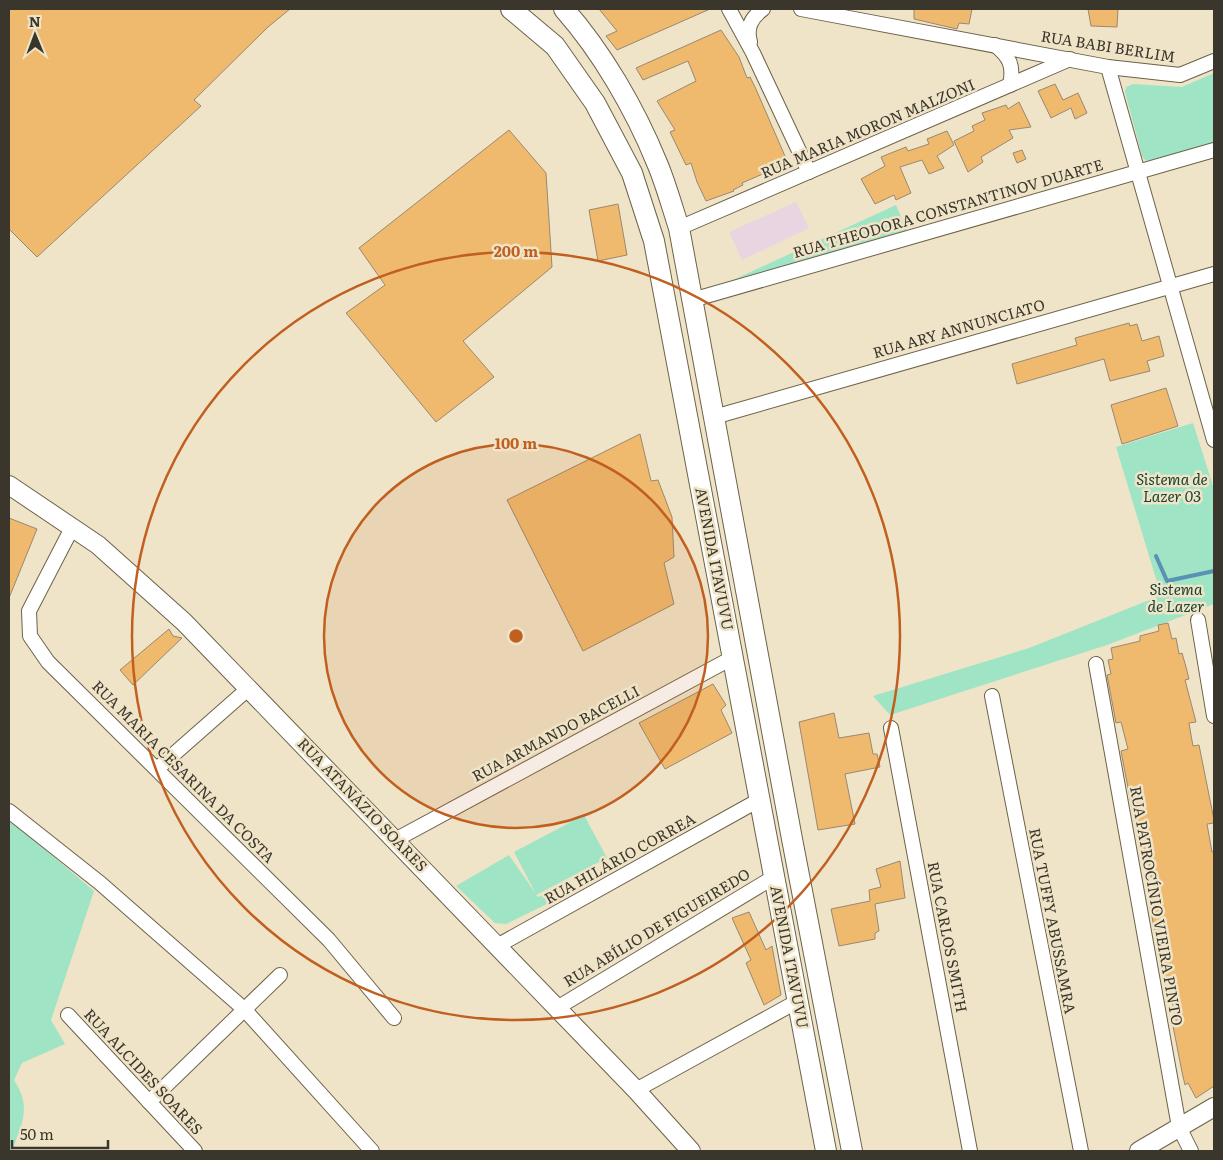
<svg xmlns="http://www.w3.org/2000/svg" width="1223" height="1160" font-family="Literata,serif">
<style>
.commercial{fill:#e9d4e1}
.green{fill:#9fe4c4}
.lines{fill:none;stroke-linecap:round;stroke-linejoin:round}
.stream{stroke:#5992b4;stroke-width:4}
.building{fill:#f0ba6e;stroke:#998871}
.minor-casing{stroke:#6c6249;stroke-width:16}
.tertiary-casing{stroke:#6c6249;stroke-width:20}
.secondary-casing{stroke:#6c6249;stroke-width:22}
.minor{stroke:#fff;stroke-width:14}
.tertiary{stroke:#fff;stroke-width:18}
.secondary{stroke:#fff;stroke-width:20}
.ring{fill:none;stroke:#c05f1f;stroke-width:2.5}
.labels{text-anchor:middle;stroke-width:5;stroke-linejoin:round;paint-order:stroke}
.street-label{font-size:15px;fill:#3a362b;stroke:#efe4c8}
.park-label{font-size:15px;font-style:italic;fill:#184331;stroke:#efe4c8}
.centre{fill:#c05f1f;stroke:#efe4c8;stroke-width:2.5}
.ring-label{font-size:15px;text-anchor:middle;font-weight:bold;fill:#c05f1f;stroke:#efe4c8;stroke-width:5;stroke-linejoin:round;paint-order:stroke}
</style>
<rect width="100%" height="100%" fill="#efe4c8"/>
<!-- commercial -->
<path class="commercial" d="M796 202 809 228 742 260 729 232Z"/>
<!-- green -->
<g class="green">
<path d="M1214 73V143L1151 161 1145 160 1142 156 1125 92 1126 87 1133 84 1182 87Z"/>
<path d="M896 205 908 233 709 291Z"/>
<path d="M1193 423 1214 489V604L1107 645 890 715 873 696 1029 648 1157 597V582L1116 447Z"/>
<path d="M584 815 607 858 536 895 538 897 556 890 553 901 506 924 495 923 456 886 509 855 536 894 514 852Z"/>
<path d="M9 819 94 891 51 1020 65 1044 22 1063 14 1080C32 1108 22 1122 12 1151H9Z"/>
</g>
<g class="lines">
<!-- stream -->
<path class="stream" d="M1156 556 1167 581 1214 571"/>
</g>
<!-- building -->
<g class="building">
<path d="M9 9H290L268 27 194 100 201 106 37 257 9 229Z"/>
<path d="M599 9H710L617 50 606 36 617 31Z"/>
<path d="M914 9H972L969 24 959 23 957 29 914 19Z"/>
<path d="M1088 9H1118L1117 27 1091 26Z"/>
<path d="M721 30 739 57 747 78 750 77 755 87 788 163 742 183 743 185 733 190 734 191 706 201 697 182 691 163 686 165 670 132 675 130 657 101 696 81 688 61 643 80 636 68Z"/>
<path d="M1055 84 1063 100 1078 93 1087 113 1075 119 1071 108 1051 118 1038 91Z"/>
<path d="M1019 102 1031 127 1009 130 1013 138 981 157 983 162 968 172 954 141 974 131 972 126 985 120 982 113 1006 105 1008 109Z"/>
<path d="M509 130 546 173 552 267 463 341 494 377 436 422 346 313 385 285 359 248Z"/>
<path d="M947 131 954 145 937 156 944 168 929 174 922 160 900 167 911 193 896 200 894 195 875 204 861 179 885 166 881 157 906 147 908 151 929 144 927 139Z"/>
<path d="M1022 150 1026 159 1017 163 1013 153Z"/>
<path d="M618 204 627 255 598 261 589 210Z"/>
<path d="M1129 323 1130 326 1137 324 1142 341 1159 336 1164 356 1147 361 1150 371 1110 381 1104 359 1017 384 1012 364 1077 345 1075 338Z"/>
<path d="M1166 388 1178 426 1122 444 1111 405Z"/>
<path d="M640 434 651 481 658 480 672 517 674 557 664 563 674 604 583 651 507 500Z"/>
<path d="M9 518 37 529 9 598Z"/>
<path d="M1168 623 1172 639 1176 638 1179 654 1182 653 1186 667 1189 679 1185 680 1196 722 1189 723 1191 735 1193 746 1199 745 1214 820V823L1207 824 1212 852 1214 851V1086L1196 1098 1188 1083 1185 1085 1182 1072 1173 1026 1177 1025 1170 991 1167 992 1148 897 1154 895 1149 864 1145 850 1140 851 1121 751 1128 749 1121 722 1116 723 1107 675 1111 674 1108 660 1113 659 1111 648 1140 641V636L1159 631 1158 625Z"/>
<path d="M169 629 173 636 182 638 133 685 120 670Z"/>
<path d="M713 684 726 705 721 710 732 733 665 769 639 723Z"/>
<path d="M834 713 839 738 869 733 873 754H877L880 767 845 774 855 824 818 830 799 722Z"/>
<path d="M900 861 905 898 875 904 879 931 875 933V939L839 946 831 909 870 901 869 890 881 887 876 869Z"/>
<path d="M749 912 766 950 772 946 781 995 764 1005 746 963 751 960 732 918Z"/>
</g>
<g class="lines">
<defs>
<g id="minor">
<path d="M729 9 753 53 809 172"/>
<path d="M801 9 1108 67 1180 75 1214 61"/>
<path d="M750 42C746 28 751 18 763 9"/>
<path d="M995 45C1010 57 1014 66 1010 85"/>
<path d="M1108 67 1214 440"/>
<path d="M679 228 1070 59"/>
<path d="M692 300 1214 150"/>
<path d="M714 417 1214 274"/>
<path d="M72 528 29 611 30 636 48 662 329 940 394 1018"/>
<path d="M1198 620 1214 716"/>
<path d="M1096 664 1179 1127 1191 1151"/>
<path d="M992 696 1081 1151"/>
<path d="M891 728 970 1151"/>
<path d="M157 769 249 688"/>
<path d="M9 811 100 883 244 1009 372 1151"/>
<path d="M395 840 732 658"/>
<path d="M497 946 759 800"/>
<path d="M557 1008 774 877"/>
<path d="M68 1015 195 1151"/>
<path d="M636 1090 798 1001"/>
<path d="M149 1102 280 975"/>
</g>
<g id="tertiary">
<path d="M9 485 98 545 184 622 636 1090 691 1151"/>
<path d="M1139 1151 1214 1107"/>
</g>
<g id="secondary">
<path d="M511 9 555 46 595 103 632 173 654 241 826 1151"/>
<path d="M564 9C602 52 635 109 657 163 666 184 672 207 679 228L792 839 852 1151"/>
</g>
</defs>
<!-- minor casing -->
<use href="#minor" class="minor-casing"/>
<!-- tertiary casing -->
<use href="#tertiary" class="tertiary-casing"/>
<!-- secondary casing -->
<use href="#secondary" class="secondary-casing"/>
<!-- minor -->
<use href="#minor" class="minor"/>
<!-- tertiary -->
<use href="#tertiary" class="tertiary"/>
<!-- secondary -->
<use href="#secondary" class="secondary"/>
</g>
<!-- distance rings -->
<circle cx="516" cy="636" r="192" fill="#c05f1f" fill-opacity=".12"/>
<g class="ring">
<circle cx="516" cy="636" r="192"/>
<circle cx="516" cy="636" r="384"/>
</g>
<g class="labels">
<!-- street labels -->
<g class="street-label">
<text transform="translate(1108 47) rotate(9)" y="5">RUA BABI BERLIM</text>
<text transform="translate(868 129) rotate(-23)" y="5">RUA MARIA MORON MALZONI</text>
<text transform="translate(948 209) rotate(-16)" y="5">RUA THEODORA CONSTANTINOV DUARTE</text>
<text transform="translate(959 329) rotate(-16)" y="5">RUA ARY ANNUNCIATO</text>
<text transform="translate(714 559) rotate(79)" y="5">AVENIDA ITAVUVU</text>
<text transform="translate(556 734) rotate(-28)" y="5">RUA ARMANDO BACELLI</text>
<text transform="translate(183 772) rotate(45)" y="5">RUA MARIA CESARINA DA COSTA</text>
<text transform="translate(362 805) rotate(46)" y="5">RUA ATANÁZIO SOARES</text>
<text transform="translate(620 859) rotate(-29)" y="5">RUA HILÁRIO CORREA</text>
<text transform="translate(1156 906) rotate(80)" y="5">RUA PATROCÍNIO VIEIRA PINTO</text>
<text transform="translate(1052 921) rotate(79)" y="5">RUA TUFFY ABUSSAMRA</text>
<text transform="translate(657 928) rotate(-31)" y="5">RUA ABÍLIO DE FIGUEIREDO</text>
<text transform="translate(947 937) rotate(79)" y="5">RUA CARLOS SMITH</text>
<text transform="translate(789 957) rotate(79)" y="5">AVENIDA ITAVUVU</text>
<text transform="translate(143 1072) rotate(47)" y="5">RUA ALCIDES SOARES</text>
</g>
<!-- park labels -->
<g class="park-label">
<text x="1172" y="485">Sistema de<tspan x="1172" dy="17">Lazer 03</tspan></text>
<text x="1176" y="595">Sistema<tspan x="1176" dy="17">de Lazer</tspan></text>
</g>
</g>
<circle cx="516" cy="636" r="8" class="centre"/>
<g class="ring-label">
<text x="516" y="257">200 m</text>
<text x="516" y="449">100 m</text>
</g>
<!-- border -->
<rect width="1223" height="1160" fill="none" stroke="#3a362b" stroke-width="20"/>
<!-- north arrow -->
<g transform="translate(35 35) rotate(359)" stroke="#efe4c8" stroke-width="4" paint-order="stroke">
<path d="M0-4L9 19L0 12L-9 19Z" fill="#3a362b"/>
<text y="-8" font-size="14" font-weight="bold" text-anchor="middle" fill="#3a362b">N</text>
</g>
<!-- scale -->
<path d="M12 1140v8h96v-8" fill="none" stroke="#3a362b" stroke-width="2.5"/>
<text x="20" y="1140" font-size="15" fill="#3a362b" stroke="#efe4c8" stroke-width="4" paint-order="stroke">50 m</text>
</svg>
